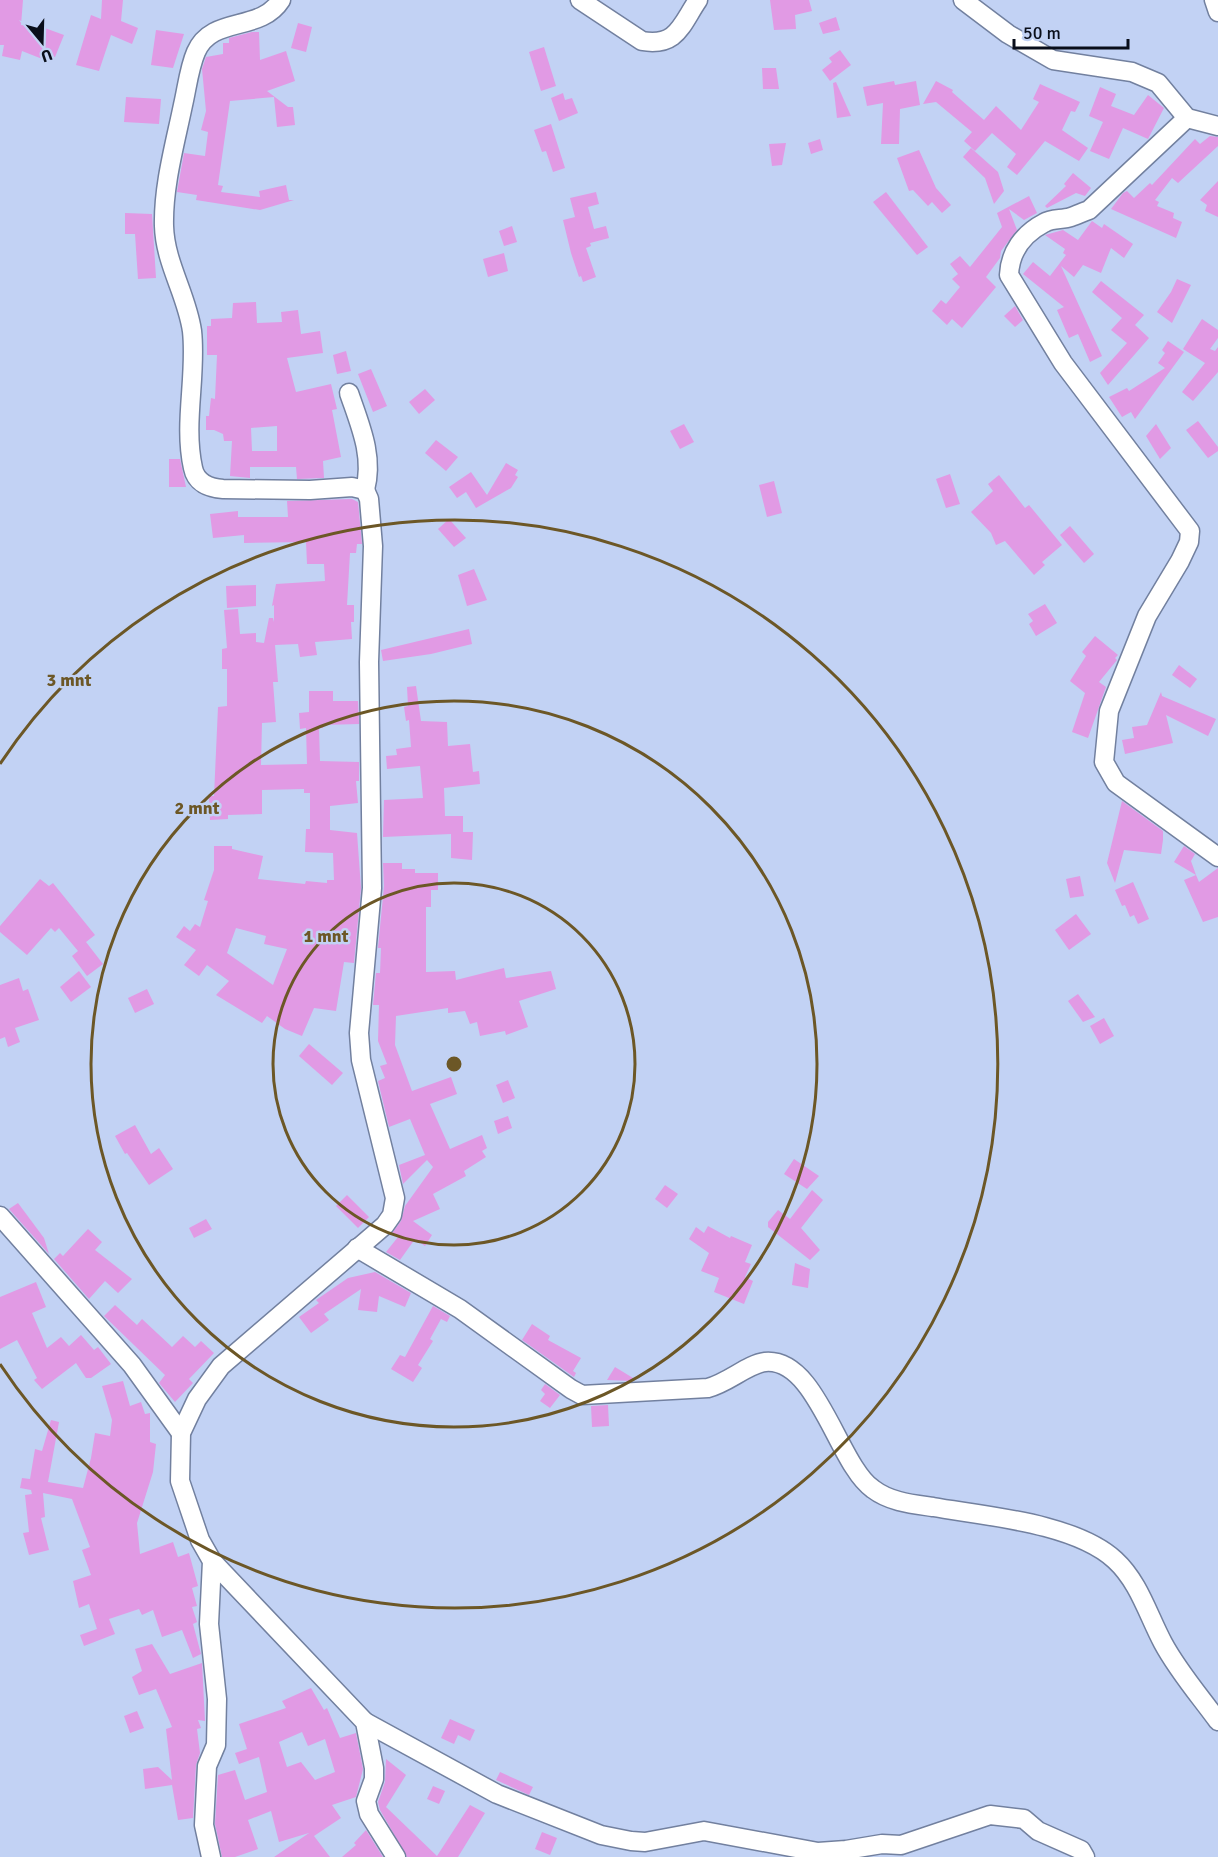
<svg xmlns="http://www.w3.org/2000/svg" width="1218" height="1857" font-family="Signika,sans-serif">
<style>
.building{fill:#e19ae4;fill-rule:evenodd}
.lines{fill:none;stroke-linecap:round;stroke-linejoin:round}
.street-casing{stroke:#72809f;stroke-width:21}
.street{stroke:#fff;stroke-width:18}
.ring{fill:none;stroke:#6c5726;stroke-width:3}
.centre{fill:#6c5726;stroke:#c2d2f4;stroke-width:3}
.ring-label{font-size:18px;text-anchor:middle;font-weight:bold;fill:#6c5726;stroke:#c2d2f4;stroke-width:5;stroke-linejoin:round;paint-order:stroke}
</style>
<rect width="100%" height="100%" fill="#c2d2f4"/>
<!-- building -->
<g class="building">
<path d="M0 0H23L21 25 42 27 64 35 55 57 52 56 50 62 22 51 20 60 2 56 4 45H0Z"/>
<path d="M102 0H123L121 21 138 28 132 44 111 35 99 71 76 65 91 15 101 19Z"/>
<path d="M770 0H809L812 11 795 15 796 29 774 30Z"/>
<path d="M836 17 840 30 823 34 819 23Z"/>
<path d="M298 23 312 27 306 52 291 48Z"/>
<path d="M156 30 184 34 173 68 151 65Z"/>
<path d="M252 32H259L260 60 286 51 295 81 267 91 288 107H293L295 125 277 127 274 97 230 101 218 185 223 186 221 192 260 197 259 191 286 185 289 200H294L260 210 196 200 197 195 177 192 184 153 205 156 208 132 201 130 206 111 202 69 206 57 223 54V43H229V38Z"/>
<path d="M544 47 556 86 541 91 529 52Z"/>
<path d="M840 50 851 65 830 81 822 70 832 62 829 58Z"/>
<path d="M762 68H776L779 89H763Z"/>
<path d="M894 81 895 85 916 81 920 105 900 109 899 144H881L883 103 867 106 863 87Z"/>
<path d="M936 81 953 90 952 92 984 120 996 106 1021 130 1039 102 1033 99 1040 84 1080 102 1075 112 1071 111 1062 130 1088 148 1079 161 1045 141 1017 175 1007 167 1016 154 992 133 975 151 964 141 972 132 936 102 923 104Z"/>
<path d="M836 82 851 116 837 118 833 83Z"/>
<path d="M1100 87 1116 94 1111 106 1134 115 1148 95 1164 108 1148 139 1123 128 1109 159 1090 151 1103 122 1089 116Z"/>
<path d="M563 93 565 100 572 98 578 113 559 121 551 98Z"/>
<path d="M126 97 161 99 159 124 124 122Z"/>
<path d="M551 124 565 168 553 172 546 151 542 152 534 130Z"/>
<path d="M1210 136 1218 137V146L1178 183 1172 178 1155 200 1159 202 1157 206 1174 213 1173 218 1182 222 1176 238 1111 209 1123 193 1127 191 1134 198 1150 183 1152 185 1195 139 1200 144Z"/>
<path d="M820 139 823 150 811 154 808 143Z"/>
<path d="M786 143 782 165 772 166 769 144Z"/>
<path d="M971 148 998 172 1004 191 994 204 985 178 963 157Z"/>
<path d="M919 150 936 188 951 205 942 213 932 202 928 206 913 190 909 191 897 158Z"/>
<path d="M1073 173 1091 188 1085 196 1076 193 1047 208 1045 206 1066 186 1064 184Z"/>
<path d="M1218 181V217L1205 211 1207 205 1200 200Z"/>
<path d="M596 192 599 204 588 207 594 229 606 226 609 238 590 243 591 246 586 248 596 277 583 282 581 276 579 277 571 253 563 220 575 217 570 198Z"/>
<path d="M886 192 928 247 917 255 873 202Z"/>
<path d="M1029 196 1037 213 1024 220 1009 209 1017 230 1001 251 1000 258 986 277 996 287 962 328 952 319 947 325 932 311 941 300 946 304 960 287 952 279 958 274 950 264 960 256 970 267 1002 227 997 213Z"/>
<path d="M125 213 152 214 156 278 138 279 135 234H125Z"/>
<path d="M1092 221 1102 228 1104 224 1133 244 1124 258 1111 248 1101 273 1083 265 1074 277 1061 266 1102 356 1090 362 1078 334 1069 338 1057 310 1064 307 1023 274 1033 262 1050 276 1066 255 1063 253 1065 249 1045 235 1063 230 1078 240Z"/>
<path d="M512 226 517 242 504 246 499 231Z"/>
<path d="M504 253 508 271 488 277 483 259Z"/>
<path d="M1177 279 1191 285 1172 323 1157 312 1171 292Z"/>
<path d="M1101 281 1144 315 1135 325 1149 338 1108 385 1100 373 1127 343 1111 330 1122 318 1092 292Z"/>
<path d="M256 302 257 323 282 322 281 312 298 310 301 334 320 331 323 353 287 358 296 392 331 384 337 409 332 410 341 457 323 461 324 478 297 479 296 467H250V478L230 476 232 441H224L223 434 214 430H206V416H209L211 398 215 399 217 355H207V326H211V319L232 318 233 303ZM277 426V451H252L251 428Z"/>
<path d="M1015 306 1023 320 1015 327 1004 316Z"/>
<path d="M1202 319 1218 330V338L1210 349 1215 351 1218 347V372L1193 401 1182 392 1205 363 1183 349Z"/>
<path d="M1168 341 1184 352 1135 419 1131 412 1122 417 1109 397 1127 388 1129 391 1165 368 1158 363 1165 353 1162 350Z"/>
<path d="M346 351 351 371 337 374 333 355Z"/>
<path d="M371 369 387 406 373 412 358 374Z"/>
<path d="M425 389 435 400 419 414 409 402Z"/>
<path d="M1198 421 1218 447V451L1208 458 1186 430Z"/>
<path d="M684 424 694 442 680 449 670 431Z"/>
<path d="M1156 424 1171 448 1160 459 1146 436Z"/>
<path d="M436 440 458 457 446 471 425 453Z"/>
<path d="M169 459H180L186 487H169Z"/>
<path d="M506 463 518 470 515 475 518 477 511 488 476 508 466 492 457 498 449 487 471 472 487 495Z"/>
<path d="M950 474 960 504 946 508 936 479Z"/>
<path d="M999 475 1025 508 1029 505 1062 545 1042 562 1045 565 1034 575 1005 541 996 545 991 533 971 512 993 491 988 484Z"/>
<path d="M774 481 782 513 767 517 759 485Z"/>
<path d="M352 499 358 502 362 544H357L356 553H350L347 605H354V622H351L352 639 315 642 317 655 300 657 298 644 275 645 278 682H273L276 722 262 723 261 765 307 764 306 728 300 729 299 713 309 712V691H333V701H358L359 724 323 725V728H319L320 761 359 762V781H356L358 803 330 806V830L357 833 361 888 354 963 344 962 336 1011 314 1008 302 1036 285 1029 267 1016 262 1023 216 995 229 981 207 965 199 976 184 965 196 950 176 937 184 926 190 931 195 924 200 927 208 901 204 900 214 870V846H232V849L263 856 258 879 305 884 306 881 327 883V880H334L333 853 305 852 306 829H310V793H304V789L262 790V814L228 815V819L210 820 209 796H214L218 707 227 706V669H222V649L227 648 224 610 238 609 240 634 256 633V642L264 643 269 618H273L274 622V605L272 606 276 584 325 581 324 564H307L306 542 244 543V535L213 538 210 514 238 511V517H288L287 501ZM236 928 266 936 264 944 287 949 273 985 227 953Z"/>
<path d="M449 519 466 538 454 547 438 529Z"/>
<path d="M1070 526 1094 554 1084 563 1060 535Z"/>
<path d="M474 569 487 600 467 606 458 575Z"/>
<path d="M256 585V606L227 608 226 586Z"/>
<path d="M1045 604 1057 623 1036 636 1029 624 1033 621 1028 614Z"/>
<path d="M469 629 472 644 431 654 383 661 381 650Z"/>
<path d="M1095 636 1118 655 1115 658 1117 660 1099 682 1106 687 1088 738 1072 732 1085 693 1070 681 1086 656 1082 652Z"/>
<path d="M1179 665 1197 679 1190 688 1172 675Z"/>
<path d="M416 686 421 721 447 722 448 746 470 744 473 772 479 771 480 784 444 788 445 816H463V832H473L472 860 451 858V834L383 837 384 800 423 798 420 766 387 769 386 756 397 755 396 749 411 747 409 720 406 721 404 707 408 706 407 687Z"/>
<path d="M1161 692 1162 696 1216 719 1208 736 1166 715 1173 743 1125 754 1122 740 1134 738 1132 727 1147 725Z"/>
<path d="M1122 801 1163 831V840L1161 854 1124 850 1115 883 1107 863Z"/>
<path d="M1184 846 1195 854 1191 861 1196 875 1174 862Z"/>
<path d="M383 863H402V869H415V873H438V890H431V907H426V972L455 971 456 980 504 968 506 978 551 971 556 989 519 1001 528 1027 506 1035 505 1031 480 1036 477 1022 470 1024 465 1011 448 1013V1008L396 1016 395 1045 412 1091 451 1077 457 1094 430 1104 450 1149 482 1135 487 1148 482 1151 486 1157 464 1171 466 1176 433 1194 440 1209 413 1221 432 1235 425 1246 415 1239 400 1260 386 1252 398 1237 392 1233 401 1221 405 1206 433 1167 427 1160 403 1184 399 1165 425 1155 410 1119 389 1127 378 1081 385 1078 380 1066 387 1064 378 1041 379 1005H373L376 973H380L381 948H378L384 886Z"/>
<path d="M1218 868V917L1203 922 1184 880 1196 875 1199 882Z"/>
<path d="M1080 876 1084 896 1070 898 1066 879Z"/>
<path d="M40 879 49 886 53 883 95 935 86 942 103 964 87 976 72 956 78 951 59 928 55 932 51 928 27 955 0 932V926Z"/>
<path d="M1133 882 1149 919 1138 924 1134 915 1130 917 1125 905 1122 906 1115 890Z"/>
<path d="M1076 914 1091 934 1069 950 1055 930Z"/>
<path d="M79 971 91 987 71 1002 60 987Z"/>
<path d="M19 978 23 991 28 989 39 1020 15 1028 20 1042 8 1047 5 1037 0 1039V985Z"/>
<path d="M147 989 154 1004 135 1013 128 998Z"/>
<path d="M1078 994 1095 1017 1083 1022 1068 1001Z"/>
<path d="M1104 1018 1114 1036 1100 1044 1090 1026Z"/>
<path d="M309 1044 343 1073 332 1085 299 1056Z"/>
<path d="M508 1080 515 1098 503 1103 496 1085Z"/>
<path d="M508 1116 512 1128 498 1134 494 1121Z"/>
<path d="M135 1125 151 1154 159 1148 173 1169 149 1185 127 1153 125 1154 115 1136Z"/>
<path d="M794 1159 819 1176 807 1189 784 1174Z"/>
<path d="M665 1185 678 1194 667 1208 655 1199Z"/>
<path d="M812 1190 823 1200 801 1228 820 1250 810 1260 768 1227V1222L778 1210 790 1219Z"/>
<path d="M347 1195 369 1217 358 1228 336 1206Z"/>
<path d="M18 1203 44 1238 49 1254 9 1209Z"/>
<path d="M206 1219 212 1229 194 1238 189 1228Z"/>
<path d="M708 1226 730 1238 731 1236 752 1245 745 1262 751 1264 745 1277 753 1281 744 1304 714 1292 719 1278 701 1271 709 1253 689 1239 696 1227 704 1233Z"/>
<path d="M88 1229 102 1242 95 1250 132 1279 118 1293 105 1281 89 1299 54 1259 60 1253 63 1256Z"/>
<path d="M795 1263 810 1269 808 1288 792 1285Z"/>
<path d="M375 1272 411 1293 405 1307 379 1296 377 1312 358 1310 361 1289 324 1314 329 1320 311 1333 299 1317 319 1303 316 1300 348 1278Z"/>
<path d="M36 1282 46 1307 32 1313 47 1348 61 1337 69 1346 81 1335 94 1350 98 1347 111 1364 91 1378H86L76 1363 42 1389 34 1380 37 1378 17 1340 0 1349V1297Z"/>
<path d="M115 1305 137 1325 142 1319 172 1347 183 1336 195 1347 201 1341 214 1353 189 1379 193 1383 175 1402 159 1383 165 1375 104 1316Z"/>
<path d="M433 1306 450 1316 447 1322 441 1319 430 1339 433 1341 418 1365 422 1368 413 1382 391 1369 400 1355 405 1357Z"/>
<path d="M532 1324 550 1336 548 1340 581 1358 573 1371 576 1373 574 1377 522 1340Z"/>
<path d="M615 1367 633 1378 632 1381 607 1380Z"/>
<path d="M123 1381 130 1406 141 1402 145 1414 150 1413V1442L156 1444 153 1472 137 1523 140 1554 173 1542 178 1557 189 1553 198 1586 192 1588 197 1606 192 1607 197 1622 193 1624 201 1654 193 1658 182 1630 162 1637 153 1610 142 1615 139 1609 109 1619 115 1634 84 1646 80 1635 97 1629 89 1604 79 1608 73 1581 91 1575 82 1550 90 1547 72 1499 43 1493 45 1517 41 1518 49 1550 29 1555 23 1533 29 1532 25 1495 32 1494 31 1490 20 1488 22 1478 30 1479 35 1449 42 1451 51 1420 59 1422 48 1482 83 1488 91 1458 95 1433 110 1436 112 1420 102 1386Z"/>
<path d="M545 1384 560 1395 550 1408 540 1401 545 1394 541 1390Z"/>
<path d="M608 1405 609 1426 592 1427 591 1406Z"/>
<path d="M152 1644 170 1674 202 1663 205 1721 198 1720 201 1728 197 1729 200 1753 196 1765 193 1818 178 1820 172 1785 145 1789 143 1769 158 1767 172 1780 166 1729 172 1727 156 1689 139 1695 132 1677 142 1671 135 1649Z"/>
<path d="M311 1688 324 1710 327 1708 340 1738 356 1733 363 1769 356 1797 332 1805 341 1818 314 1836 330 1857H274L309 1833 279 1842 271 1811 248 1820 258 1849 235 1857H222L215 1824 218 1775 235 1770 245 1800 267 1792 259 1757 239 1764 235 1753 247 1749 239 1724 286 1708 282 1701ZM302 1732 308 1746 325 1739 335 1772 315 1780 301 1762 287 1767 279 1742Z"/>
<path d="M137 1711 144 1728 130 1733 124 1716Z"/>
<path d="M450 1719 475 1730 470 1741 458 1735 454 1744 441 1738Z"/>
<path d="M386 1759 406 1775 386 1807 437 1856 470 1805 485 1813 458 1857H407L380 1810 378 1802 385 1782Z"/>
<path d="M500 1772 533 1787 529 1795 496 1780Z"/>
<path d="M433 1786 445 1791 439 1804 427 1799Z"/>
<path d="M366 1830 383 1857H342L356 1845 354 1843Z"/>
<path d="M542 1832 557 1838 550 1855 535 1849Z"/>
</g>
<g class="lines">
<defs>
<g id="street">
<path d="M580 0 642 41C677 47 681 25 698 0"/>
<path d="M963 0 1008 34 1053 60 1132 72 1158 83 1187 118 1218 126"/>
<path d="M1214 0 1218 12"/>
<path d="M1187 118 1089 210C1083 212 1077 215 1071 217 1062 220 1052 218 1044 223 1023 234 1010 252 1009 275L1063 363 1190 531 1189 542 1180 561 1147 616 1109 711 1104 762 1116 783 1218 857"/>
<path d="M349 393C360 425 374 456 365 490"/>
<path d="M0 1216 132 1365 181 1433"/>
<path d="M357 1248 460 1309 571 1389 582 1395 708 1388C728 1383 748 1364 765 1362 817 1357 838 1465 873 1489 890 1502 912 1504 933 1507 985 1516 1075 1523 1115 1560 1139 1582 1148 1615 1163 1643 1178 1671 1199 1695 1218 1721"/>
<path d="M212 1561 365 1722 374 1768V1779L366 1801 369 1814 396 1857"/>
<path d="M365 1722 497 1794 601 1835 631 1841 645 1842 704 1831 818 1852 846 1850 882 1844 901 1845 990 1815 1024 1819 1038 1831 1081 1850 1085 1857"/>
<path d="M211 1857 204 1825 207 1766 216 1745 217 1699 209 1624 212 1561 200 1540 180 1481 181 1433 197 1399 221 1366 385 1225 392 1215 395 1198 361 1060 359 1033 372 888 369 662 373 546 369 499 365 490 352 487 310 490 223 489C209 488 196 483 193 468 183 423 197 376 192 331 187 295 165 263 164 226 163 186 175 144 183 105 187 88 189 68 196 52 212 15 260 33 281 0"/>
</g>
</defs>
<!-- street casing -->
<use href="#street" class="street-casing"/>
<!-- street -->
<use href="#street" class="street"/>
</g>
<!-- distance rings -->
<g class="ring">
<circle cx="454" cy="1064" r="181"/>
<circle cx="454" cy="1064" r="363"/>
<path d="M0 764A544 544 0 1 1 0 1364"/>
</g>
<circle cx="454" cy="1064" r="9" class="centre"/>
<g class="ring-label">
<text x="69" y="686">3 mnt</text>
<text x="197" y="814">2 mnt</text>
<text x="326" y="942">1 mnt</text>
</g>
<!-- north arrow -->
<g transform="translate(42 42) rotate(161)" stroke="#c2d2f4" stroke-width="4.5" paint-order="stroke">
<path d="M0-4.5L10 22L0 15L-10 22Z" fill="#090e1a"/>
<text y="-9" font-size="16" font-weight="bold" text-anchor="middle" fill="#090e1a">U</text>
</g>
<!-- scale -->
<path d="M1014 39v9h114v-9" fill="none" stroke="#090e1a" stroke-width="3"/>
<text x="1023" y="39" font-size="18" fill="#090e1a" stroke="#c2d2f4" stroke-width="4.5" paint-order="stroke">50 m</text>
</svg>
